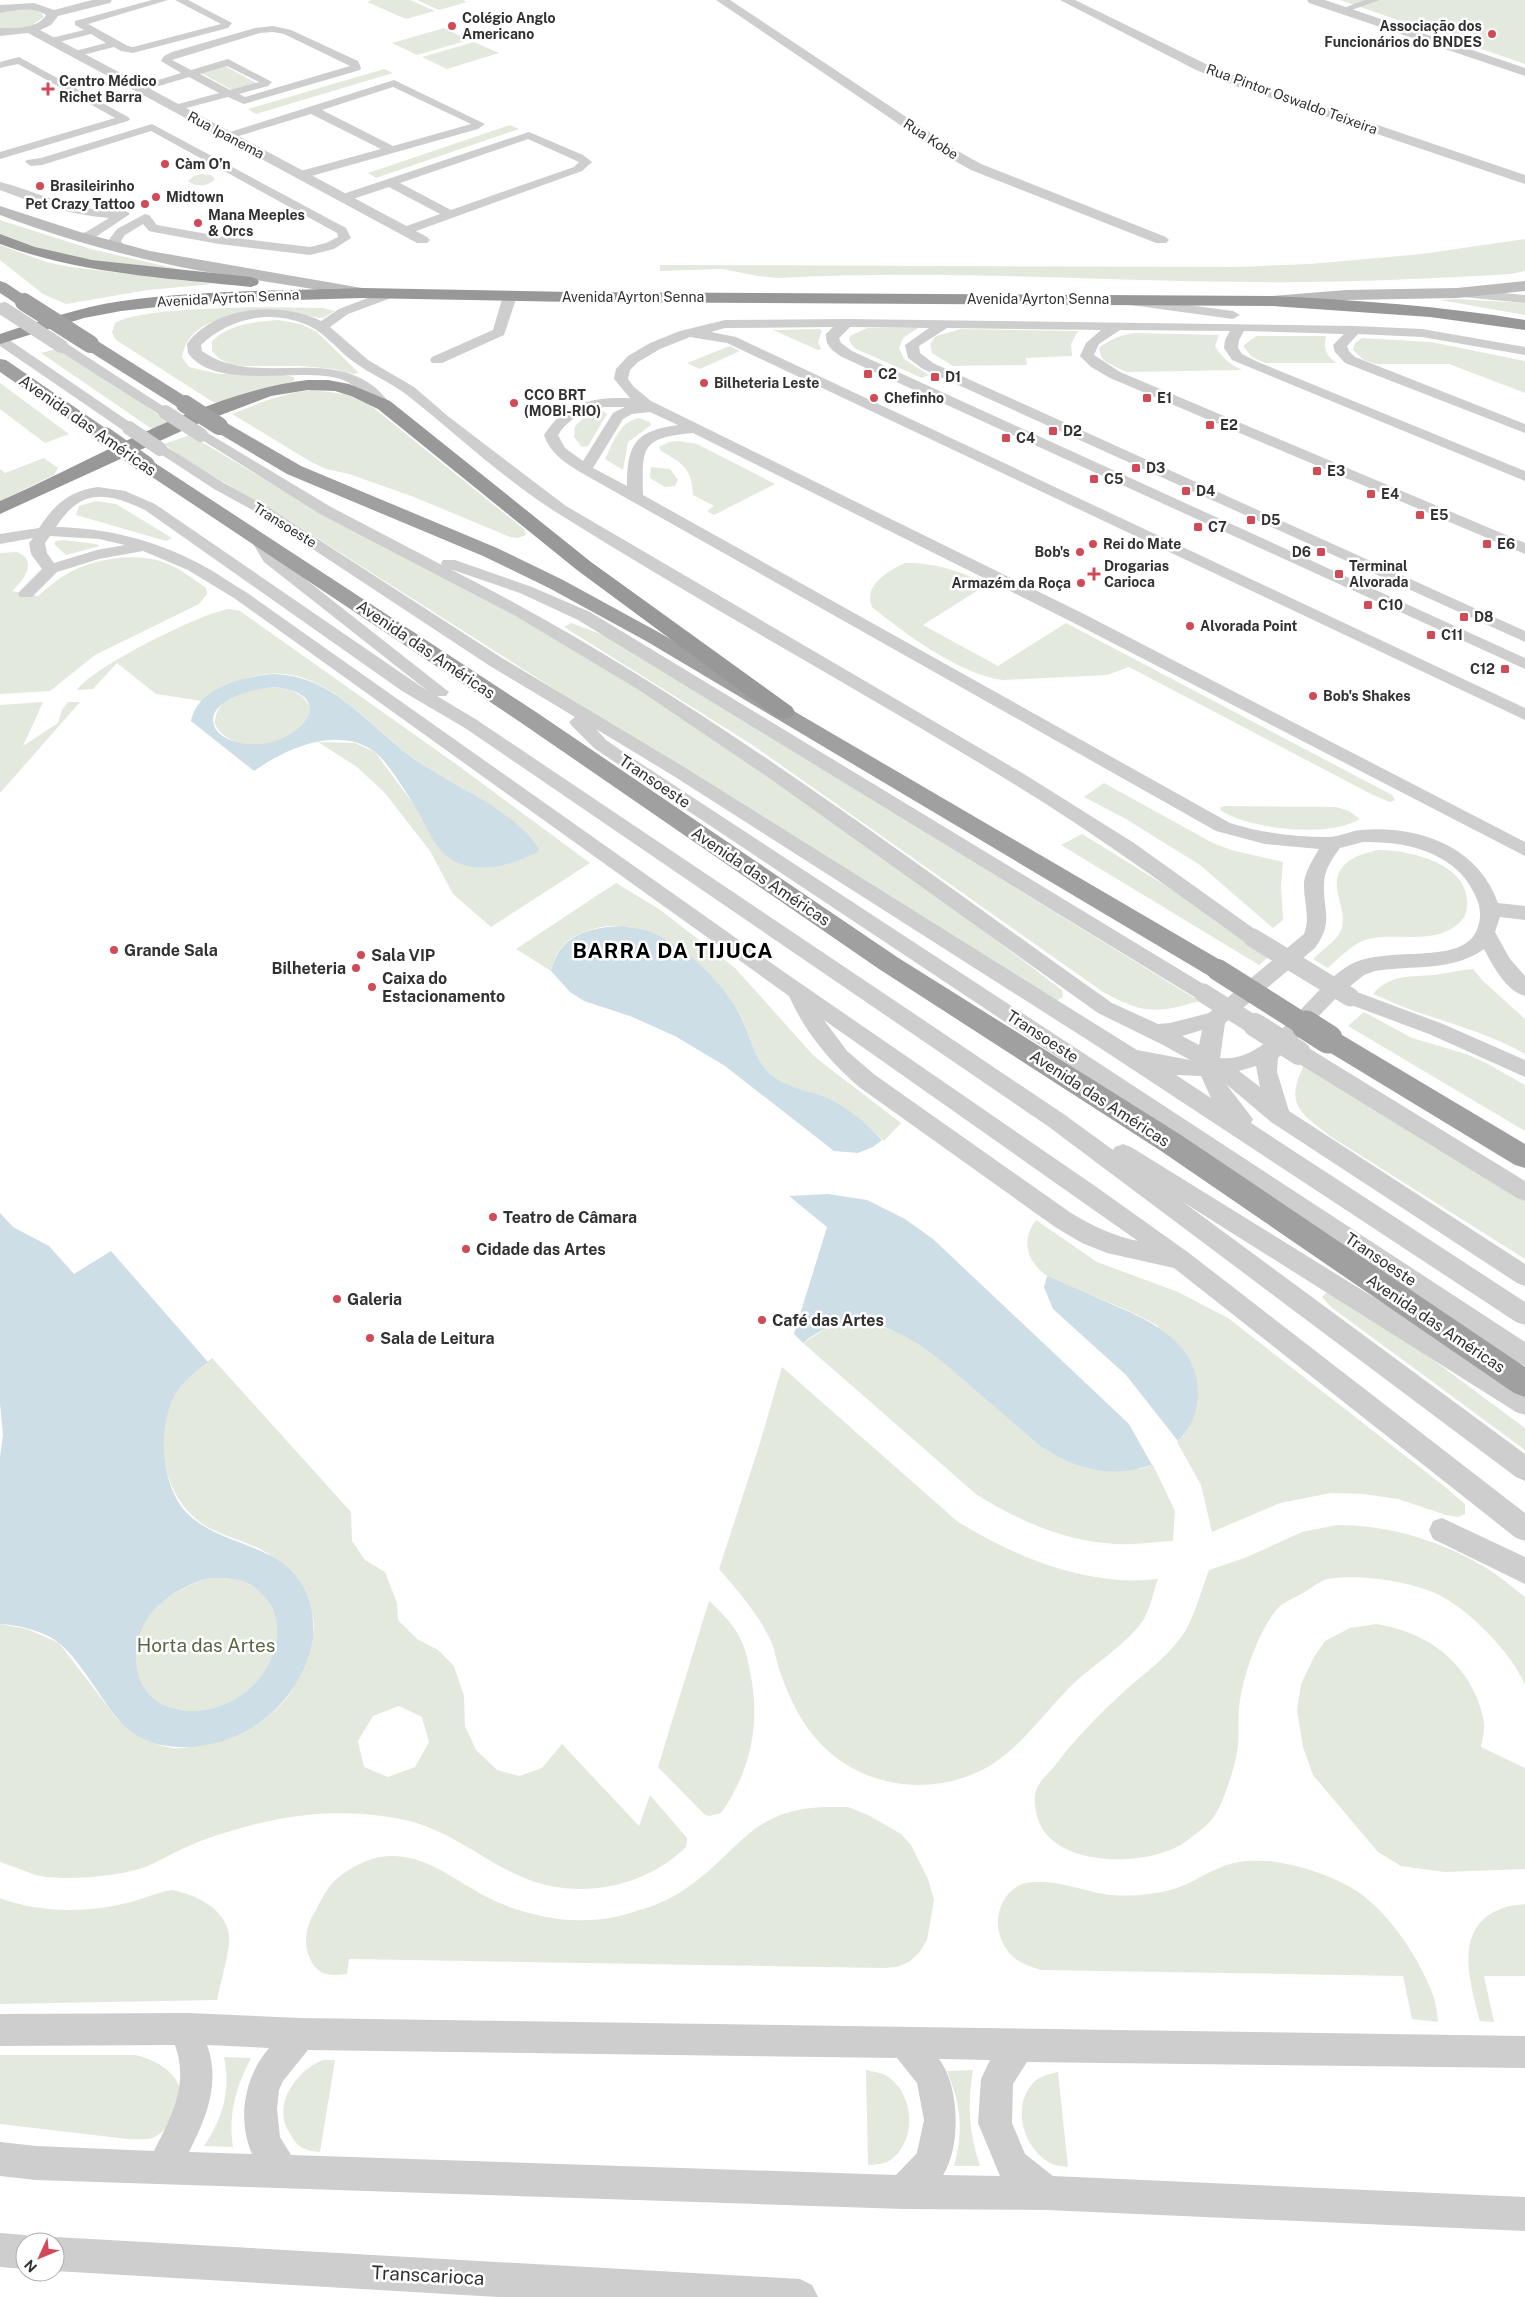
<svg xmlns="http://www.w3.org/2000/svg" width="1525" height="2297" font-family="'Public Sans',sans-serif">
<style>
.green{fill:#e4e9de;fill-rule:evenodd}
.water{fill:#cddee7;fill-rule:evenodd}
.lines{fill:none;stroke-linecap:round;stroke-linejoin:round}
.service{fill:#cecece;fill-rule:evenodd}
.minor{fill:#cecece;fill-rule:evenodd}
.secondary{fill:#bbb;fill-rule:evenodd}
.trunk{fill:#a0a0a0;fill-rule:evenodd}
.motorway{fill:#989898;fill-rule:evenodd}
.service-bridge-far2{stroke:#cecece;stroke-width:14}
.service-bridge-far1{stroke:#cecece;stroke-width:19}
.service-bridge{stroke:#cecece;stroke-width:24}
.trunk-bridge-far2{stroke:#a0a0a0;stroke-width:18}
.trunk-bridge-far1{stroke:#a0a0a0;stroke-width:22}
.trunk-bridge{stroke:#a0a0a0;stroke-width:29}
.poi-dot{fill:#d14a57;stroke:#fff;stroke-width:2}
.labels{text-anchor:middle;stroke-width:5;stroke-linejoin:round;paint-order:stroke}
.far-poi-label{font-size:14px;font-weight:bold;fill:#313131;stroke:#fff;text-anchor:start}
.far-street-label{font-size:14px;fill:#313131;stroke:#fff}
.street-label{font-size:16px;fill:#313131;stroke:#fff}
.poi-label{font-size:16px;font-weight:bold;fill:#313131;stroke:#fff;text-anchor:start}
.near-park-label{font-size:19px;fill:#556843;stroke:#fff}
.near-street-label{font-size:19px;fill:#313131;stroke:#fff}
.district-label{font-size:21px;font-weight:bold;letter-spacing:1px;fill:#000;stroke:#fff}
</style>
<rect width="100%" height="100%" fill="#fff"/>
<!-- green -->
<g class="green">
<path d="M372 0H410L435 11 406 19 367 2Z"/>
<path d="M417 0H463L467 2 439 10Z"/>
<path d="M1340 0H1525V64Z"/>
<path d="M13 9C23 9 40 7 44 17L29 27 0 30V11Z"/>
<path d="M444 28 469 40 417 55 392 43Z"/>
<path d="M474 42 499 53 447 69 422 57Z"/>
<path d="M225 66 256 83 232 90 201 73Z"/>
<path d="M384 69 393 73 256 114 248 109Z"/>
<path d="M510 125 519 129 376 178 368 173Z"/>
<path d="M202 174 211 175 215 179C208 186 196 188 188 181L194 176Z"/>
<path d="M0 220 91 249 186 271 85 259 52 253 0 234Z"/>
<path d="M1525 239V271L1511 274C1425 279 1338 283 1251 282 1093 281 936 269 778 278L758 276 722 269 660 271V265L1236 267 1310 264 1422 254Z"/>
<path d="M0 245 46 262 71 267 214 284 148 290 66 304 43 294 0 260Z"/>
<path d="M1456 299 1525 303V315L1440 300Z"/>
<path d="M255 307 323 308 335 311 323 318C312 318 301 313 289 312 280 311 271 313 262 313 230 315 189 319 182 357L189 367 219 374 284 375 294 377V381L219 403 213 402 116 340 112 333 115 323C144 308 220 309 255 307Z"/>
<path d="M278 320 301 324 317 332 359 373 353 374 333 369 301 366H243L230 364 220 359 212 351V341C230 324 254 322 278 320Z"/>
<path d="M867 328H918L903 338 899 348 904 359 929 375 922 378 854 348 849 340 850 336Z"/>
<path d="M820 329 822 331 818 342 821 349 818 350 773 330Z"/>
<path d="M961 329 1078 331 1071 344 1072 356 1026 358 1027 365 953 366 932 353 930 344 936 336Z"/>
<path d="M1137 333 1219 335 1215 346C1222 358 1230 364 1242 370L1126 372 1106 362 1101 357 1099 348C1110 339 1123 334 1137 333Z"/>
<path d="M1256 336H1326C1323 349 1326 356 1337 363H1265L1252 357 1243 346Z"/>
<path d="M1362 338 1431 342 1525 361V393L1449 364H1375L1364 360 1353 350 1355 343Z"/>
<path d="M730 346 740 351 700 369 687 363Z"/>
<path d="M56 349 137 400 169 422 152 429 41 353Z"/>
<path d="M0 383 69 434 45 443 0 409Z"/>
<path d="M312 390 345 394 370 405 525 530 526 535 518 538 510 537 414 497 349 474 326 469 311 462 232 414C259 403 283 393 312 390Z"/>
<path d="M603 411 607 414 588 446 582 447 574 437 575 426 584 418Z"/>
<path d="M639 418 650 422 651 425 628 442 623 470 605 459C613 443 620 421 639 418Z"/>
<path d="M190 435 321 513 474 592 606 666 771 777 951 906 1062 990 1063 997 1056 1001 608 723 287 519 187 461 164 444Z"/>
<path d="M679 441 697 444 775 484 714 515 707 511 714 506 693 495C692 468 682 463 661 451L659 447 669 442Z"/>
<path d="M44 458 58 468 54 475 0 501V469L5 473Z"/>
<path d="M651 467 670 469 678 480 675 486 665 487 650 478Z"/>
<path d="M96 501 116 504 172 538 166 541 76 515 79 506Z"/>
<path d="M64 540 96 544 100 546 66 555 54 544 56 541Z"/>
<path d="M17 552C39 561 23 581 12 591L38 596C46 589 55 581 65 575 92 559 132 552 163 562 178 567 192 578 206 588L207 594 199 604 193 607 95 655 50 691 0 694V553Z"/>
<path d="M905 563C938 563 958 571 988 584L923 625 998 666 1066 623 1392 795 1395 800 1390 802 1373 795 1129 667 1107 675 1003 680C961 675 905 634 872 607 863 585 888 571 905 563Z"/>
<path d="M230 609 240 611 456 764 590 863 491 927 453 894 430 851 385 793 357 767 318 742 355 743 375 752 417 809 439 848 455 861 477 867 539 848C510 808 459 789 419 762 363 724 317 650 239 681 225 687 213 691 202 701L156 694 117 663 93 689 77 690C91 668 204 611 230 609Z"/>
<path d="M571 623 606 636 1199 1001C1156 1014 1143 1014 1103 992L751 744 564 627Z"/>
<path d="M263 687C282 687 301 689 310 707 308 747 231 760 215 724 214 699 243 690 263 687Z"/>
<path d="M43 702 23 746 58 723 62 710 68 702H80L0 793V705Z"/>
<path d="M1104 783 1211 842 1231 850 1283 862 1281 887 1283 920 1273 928 1200 865 1126 819 1084 797Z"/>
<path d="M1225 806 1336 807 1349 811 1360 819C1330 838 1250 830 1220 810L1221 807Z"/>
<path d="M1082 834 1171 889 1270 956 1259 965 1061 845Z"/>
<path d="M1378 850C1407 850 1465 862 1467 900 1468 910 1465 918 1458 924 1434 946 1394 931 1365 940 1351 945 1339 958 1328 968L1313 959C1322 950 1338 940 1342 928 1345 916 1340 905 1338 894 1331 865 1354 855 1378 850Z"/>
<path d="M616 883 659 909 735 968 813 1055 829 1068 901 1123 884 1141C865 1123 848 1106 823 1097 803 1089 784 1087 769 1072 753 1057 751 1037 742 1018 717 971 655 914 597 928 571 935 557 945 551 971L516 949Z"/>
<path d="M1473 969 1483 981 1525 1019V1054C1492 1035 1456 1025 1420 1013 1404 1008 1388 1000 1373 994 1389 974 1412 977 1434 975 1448 973 1460 970 1473 969Z"/>
<path d="M1364 1012 1412 1038 1466 1054 1486 1063 1525 1085V1131L1348 1026Z"/>
<path d="M1304 1065 1525 1201V1259L1333 1138C1301 1113 1284 1106 1304 1065Z"/>
<path d="M1036 1220 1097 1262 1178 1292 1228 1318 1444 1486 1465 1504V1514L1458 1517 1446 1515 1398 1499 1363 1494 1331 1493 1280 1503 1212 1532 1201 1485 1177 1442 1184 1435 1158 1326C1132 1311 1103 1300 1076 1289 1067 1285 1055 1282 1047 1276 1026 1261 1021 1240 1036 1220Z"/>
<path d="M1327 1292 1401 1336 1525 1428V1450L1331 1307 1322 1297Z"/>
<path d="M855 1323C888 1325 906 1334 932 1352L1040 1446 1140 1469 1153 1465 1175 1511 1173 1541C1154 1542 1134 1545 1115 1544 1065 1541 1019 1521 977 1495L803 1343 825 1329Z"/>
<path d="M212 1358 351 1512 352 1541 365 1560 385 1572 397 1603 398 1620 417 1639 438 1650 454 1666 464 1696 465 1726 476 1750 497 1770 519 1776 542 1768 562 1744 639 1826 650 1795 687 1838 686 1847C644 1888 577 1901 522 1877 488 1863 459 1838 425 1826 405 1818 383 1816 362 1814 308 1810 257 1821 206 1839 186 1846 167 1857 148 1866 123 1876 62 1882 36 1875 24 1871 12 1866 0 1862V1624L27 1629 59 1643 118 1720C136 1736 168 1755 193 1746 210 1741 244 1733 258 1724 268 1717 281 1706 288 1696 300 1680 320 1634 312 1615 310 1608 276 1561 271 1556 259 1545 221 1536 206 1526 161 1500 149 1427 181 1386 190 1375 201 1366 212 1358ZM399 1706 422 1717 429 1742 415 1767 388 1777 364 1767 358 1741 373 1716Z"/>
<path d="M782 1367 958 1522C1008 1552 1060 1575 1119 1580 1132 1581 1145 1580 1158 1579 1153 1592 1150 1611 1142 1622 1125 1645 1096 1663 1075 1682 1047 1709 1024 1744 991 1765 940 1796 871 1791 826 1749 802 1726 790 1700 779 1669 776 1660 775 1651 772 1643 759 1615 739 1592 719 1569L760 1443Z"/>
<path d="M1337 1525C1390 1525 1442 1541 1488 1569 1501 1577 1513 1588 1525 1597V1685C1512 1653 1467 1607 1435 1593 1406 1581 1359 1574 1328 1579 1319 1581 1309 1590 1301 1594 1294 1598 1284 1602 1278 1608 1259 1629 1241 1680 1239 1709 1238 1721 1239 1733 1238 1745 1237 1762 1223 1805 1213 1818 1207 1826 1197 1833 1189 1839 1155 1868 1054 1870 1038 1819 1035 1809 1033 1797 1037 1788 1041 1779 1051 1771 1057 1763 1074 1740 1096 1718 1117 1698 1140 1676 1170 1657 1187 1628 1196 1611 1202 1588 1209 1570L1247 1557 1302 1532Z"/>
<path d="M210 1578C222 1578 236 1578 247 1583 255 1586 262 1594 267 1600 275 1609 277 1620 277 1632 276 1682 221 1722 173 1708 127 1696 127 1636 157 1607 173 1592 190 1584 210 1578Z"/>
<path d="M709 1601C720 1611 732 1623 739 1636 745 1647 748 1659 750 1672 761 1722 751 1771 721 1813L709 1816 704 1814 658 1767Z"/>
<path d="M1376 1624C1421 1631 1459 1655 1477 1698 1480 1707 1485 1719 1484 1728 1484 1734 1482 1741 1481 1747L1525 1768V1869L1445 1872 1401 1866 1378 1852 1313 1775 1303 1747 1297 1710 1301 1684 1314 1657 1325 1641 1350 1628Z"/>
<path d="M824 1807H848L868 1815 901 1834 911 1845 928 1879 934 1900 927 1940 919 1953 909 1962 897 1967 884 1968 349 1959 347 1974C339 1975 328 1976 321 1972 306 1962 303 1940 309 1924 311 1917 316 1911 319 1904 324 1895 330 1883 339 1877 350 1868 365 1860 380 1857 420 1851 450 1877 483 1895 523 1916 574 1927 619 1916 642 1910 668 1902 688 1887 740 1851 750 1810 824 1807Z"/>
<path d="M1270 1861C1298 1865 1325 1873 1350 1887 1386 1907 1419 1957 1433 1995 1436 2003 1437 2013 1438 2022L1412 2019 1403 1976 1041 1970C1032 1967 1025 1965 1017 1960 992 1942 991 1902 1018 1886 1041 1873 1087 1893 1112 1895 1135 1897 1165 1894 1187 1884 1203 1876 1220 1865 1239 1862 1249 1860 1260 1861 1270 1861Z"/>
<path d="M171 1890C195 1894 225 1908 229 1935 231 1948 220 1985 217 2000L0 2004V1898C39 1913 86 1913 127 1903 142 1899 156 1893 171 1890Z"/>
<path d="M1525 1904V1976H1484L1494 2022 1480 2021C1470 1981 1451 1924 1506 1907 1512 1905 1519 1905 1525 1904Z"/>
<path d="M0 2055H135C158 2060 184 2075 182 2104 181 2109 175 2116 172 2120 166 2129 159 2137 148 2139 142 2140 135 2139 128 2139L0 2124Z"/>
<path d="M224 2057 251 2058C236 2087 228 2114 233 2147L204 2146C223 2118 231 2090 224 2057Z"/>
<path d="M323 2060H335L320 2152C315 2151 309 2151 305 2149 297 2146 293 2139 289 2132 272 2104 297 2070 323 2060Z"/>
<path d="M866 2070C875 2072 885 2073 891 2079 914 2098 916 2139 893 2158 886 2164 877 2165 868 2165Z"/>
<path d="M973 2070C967 2105 969 2133 980 2166H954C964 2130 961 2106 947 2071Z"/>
<path d="M1058 2072 1068 2167C1063 2166 1057 2166 1052 2164 1024 2150 1010 2107 1034 2082 1040 2076 1050 2074 1058 2072Z"/>
</g>
<!-- water -->
<g class="water">
<path d="M272 674C335 674 371 730 419 762 460 790 508 806 539 848L538 852C512 865 475 877 448 857 434 847 426 825 417 810 408 795 387 761 375 752 338 725 287 748 254 771L191 721C198 687 243 677 272 674ZM273 687C348 694 294 754 240 743 232 741 223 738 217 731 198 702 255 688 273 687Z"/>
<path d="M624 926C633 928 644 929 653 933 688 948 726 985 742 1019 752 1040 754 1060 772 1075 788 1088 807 1090 825 1097 848 1107 865 1122 882 1140L873 1147 858 1153 834 1151 725 1066 675 1036 630 1016 584 1001 570 992 551 971C560 934 590 927 624 926Z"/>
<path d="M828 1194 867 1200 905 1219 933 1239 1129 1424 1152 1465C1110 1479 1076 1469 1040 1446 1018 1427 995 1407 973 1388 926 1347 865 1291 803 1343L794 1334 827 1227 789 1196Z"/>
<path d="M0 1213 13 1227 49 1246 74 1274 111 1251 208 1362C198 1369 189 1377 181 1386 156 1417 159 1481 185 1511 222 1551 293 1540 310 1604 313 1615 314 1627 313 1638 307 1675 284 1708 253 1727 213 1752 150 1759 117 1718 99 1696 80 1660 59 1643 44 1631 19 1625 0 1624V1457L3 1435 0 1403ZM210 1578C222 1578 236 1578 247 1583 255 1586 262 1594 267 1600 275 1609 277 1620 277 1632 276 1682 221 1722 173 1708 127 1696 127 1636 157 1607 173 1592 190 1583 210 1578Z"/>
<path d="M1047 1276C1067 1285 1087 1293 1107 1302 1148 1320 1198 1340 1198 1394 1197 1413 1191 1428 1178 1441L1126 1375 1053 1309 1044 1287Z"/>
</g>
<g class="lines">
<!-- service -->
<g class="service">
<path d="M152 0H168L88 24 128 46 133 47 221 24 175 0H188L232 23 228 28 133 53 121 51 114 47 75 57 71 56V52L106 43 91 34 51 44 46 41 47 39 84 30 75 25V21Z"/>
<path d="M1365 0H1380L1343 13 1338 10Z"/>
<path d="M273 26 291 30 358 61 361 68 360 70 244 104 228 97 175 111 171 110 169 108 171 106 219 93 189 77 139 92 134 89 135 87 181 73 161 61 164 56 172 52 255 28ZM273 32 284 34 350 66 245 97 239 94 268 86 272 82 228 59 191 70 172 60 260 33ZM227 66 259 82 230 90 200 74Z"/>
<path d="M19 57 128 117 130 119 128 121 0 159V152L115 118 18 64 0 68V62Z"/>
<path d="M394 80 485 124 478 129 301 179 297 178 295 175 297 172 381 149 311 114 232 138H224L222 136 224 134ZM393 87 471 124 393 146 322 110Z"/>
<path d="M152 124 346 228 351 238 334 249 310 255 219 244 153 232 149 231 143 224 125 235 121 241 127 249 121 253 117 252 108 241 117 229 145 214 149 215 157 225 219 236 310 247 326 243 338 237 337 233 151 131 42 165 31 166 25 162 27 160 41 158Z"/>
<path d="M529 132 583 155 592 162 582 171 405 235 401 234 399 231 401 228 440 214 389 187 344 202 338 198 340 195ZM528 139 579 162 574 167 451 210 400 183Z"/>
<path d="M0 182C32 190 60 205 93 209 103 211 124 207 130 214L94 238 79 242 73 238 75 235 86 232 109 218C71 215 35 204 0 190Z"/>
<path d="M1457 289 1525 295V303L1452 296 1450 293Z"/>
<path d="M389 290 396 294 394 297 348 314 330 327 368 360 414 387 449 417 566 506 1024 774 1134 843 1260 933 1263 938 1260 943 1253 945 1246 943C1168 887 1091 831 1009 781 860 690 707 607 559 514 504 480 457 434 407 395 390 382 370 374 354 362 337 350 324 331 305 324 269 309 228 319 201 345L202 351C259 392 343 337 391 405L389 408H379C368 398 357 386 343 380 301 365 217 393 188 353L187 344C215 305 281 301 321 321L339 309Z"/>
<path d="M510 292 517 296 504 335 442 363H432L430 360 432 357 493 330 503 296Z"/>
<path d="M1128 297 1233 311 1240 315 1233 319 1123 304 1121 301 1123 298Z"/>
<path d="M847 319 1355 326 1422 329 1525 347V355L1422 337 1358 334 1347 346 1349 351 1355 357 1525 424V433L1345 363 1335 352 1333 345 1344 334 1244 331 1239 340 1238 348 1242 354 1258 362 1525 471V481L1232 360 1224 348 1225 340 1230 331 1120 330 1099 344 1094 355 1120 372 1525 543V554L1110 378 1091 367 1080 356 1086 343 1101 330 947 328 919 346 920 353 933 363 1525 631V642L923 369 908 358 905 345 929 328 850 327 839 338 841 343 852 351 1525 658V669L842 357C833 351 825 346 826 334L833 327 725 328 711 332 736 337 1525 708V720L727 343 690 337 660 349 638 362 630 370 628 379 634 387 651 401 1084 614 1525 842V856L1072 622 693 433C641 438 642 446 643 495L1230 823C1261 833 1295 837 1328 837 1339 837 1350 831 1361 830 1418 825 1478 846 1498 903L1525 906V920L1500 917 1495 932 1510 959 1525 976V996C1506 991 1493 966 1484 949 1453 972 1411 965 1375 971L1364 975 1343 992 1350 990 1357 992 1443 1024 1525 1060V1077L1429 1034 1343 1002 1340 997 1342 992 1278 1058 1277 1072 1289 1111 1525 1264V1286L1517 1283 1271 1122 1226 1084 1253 1119 1251 1123 1525 1302V1325L1516 1322 1097 1046 672 775 596 729 606 740 628 755 1525 1342V1366L1516 1362 616 763 594 748 572 726 569 722 575 717 490 666 258 513 214 489 153 449 160 445 165 446 224 483 268 507 502 658 684 767 1137 1050 1190 1060 1163 1045 1098 1013 772 780 639 690 514 615 320 514 194 435 196 432H206L331 507 442 565 441 563 443 560H455L532 587 590 612 1210 988 1213 993 1210 998 1203 1000 1196 998 578 620 520 593 450 569C686 688 897 851 1112 1003L1158 1024 1170 1023 1209 1013 1304 934C1311 916 1303 900 1304 882 1306 870 1313 859 1319 849L1265 844 1216 831 580 472C564 462 550 453 544 435 565 402 592 397 630 398L614 379 616 369 628 356 650 343 680 331 725 320ZM605 407H625L613 413 583 461 565 448 558 435C570 417 585 410 605 407ZM650 412 678 425C635 431 627 444 627 486L593 468 623 419 632 414ZM1363 842C1410 841 1461 854 1478 902 1482 914 1480 928 1472 938 1448 964 1383 945 1348 966 1308 990 1270 1064 1220 1058L1225 1023 1315 948C1334 922 1323 911 1324 884 1324 870 1332 859 1340 848ZM1202 1030 1199 1045 1182 1036ZM1256 1066 1260 1087 1239 1071ZM1176 1075 1201 1076 1211 1098Z"/>
<path d="M0 336 5 337 134 425 136 428 134 431H124L0 346Z"/>
<path d="M61 342 66 343 172 412 170 415H160L56 349 54 346Z"/>
<path d="M98 487 125 491 155 504 429 692 264 562 249 537 251 534H263L276 556 449 692 446 696H437L477 720 1065 1115 1113 1150 1115 1147 1123 1144 1131 1147 1525 1391V1415L1516 1412 1183 1202 1525 1454V1481L1516 1477 1049 1127 465 728 402 691 145 510C106 492 81 488 56 527 106 528 155 540 200 564 216 572 230 583 246 592L784 972 1095 1186 1189 1253 1525 1513V1541L1516 1538 1174 1268 1107 1253 1082 1243 1055 1227 859 1087C829 1061 805 1032 789 996L234 598 188 570 143 551 99 559 57 572 32 597H20L18 594 20 591 42 569 31 554 29 543 33 538 0 544V534L39 528C55 504 69 491 98 487ZM50 536 99 539 125 545 97 550 54 563 47 553 45 543ZM824 1020 1138 1241C1113 1236 1093 1226 1071 1213L875 1075 847 1051Z"/>
<path d="M1299 1045 1307 1047 1525 1181V1201L1517 1198 1291 1059 1288 1053 1291 1047Z"/>
<path d="M1442 1518 1525 1557V1584L1433 1539 1429 1530 1433 1521Z"/>
<path d="M189 2013 301 2018 1525 2036V2068L1027 2062 1013 2084 1012 2123 1025 2154 1053 2176 1525 2197V2231L1047 2210 903 2209 36 2180 0 2176V2142L36 2146 154 2151C172 2116 189 2084 175 2045L0 2046V2014ZM207 2045 269 2048C244 2077 237 2119 252 2154L189 2152C206 2118 221 2083 207 2045ZM308 2050 897 2058 917 2083 924 2120 917 2153 896 2175 291 2155 280 2137 277 2109 279 2090 283 2081ZM939 2059 990 2060 981 2079 978 2123 1000 2176 943 2175C961 2147 960 2086 939 2059Z"/>
<path d="M0 2233 25 2235 37 2240 38 2242H25V2269L0 2267Z"/>
<path d="M55 2237 800 2279 812 2285 818 2297H498L55 2271V2242H43Z"/>
</g>
<!-- minor -->
<g class="minor">
<path d="M92 0H112L110 3 58 16 51 25 40 30 427 237 430 240 427 243H417L28 33 0 36V28C14 28 38 29 46 15 33 6 15 10 0 13V5L34 3 54 10Z"/>
<path d="M716 0H730L956 150 981 164 1166 237 1169 240 1166 243H1156L971 170 946 156Z"/>
<path d="M1060 0H1075L1206 64 1248 81 1525 175V184L1238 87 1196 70Z"/>
<path d="M1307 0H1325L1525 68V76L1309 3Z"/>
</g>
<!-- secondary -->
<g class="secondary">
<path d="M0 206 80 232 150 251 362 288 368 290 370 293 368 296 362 298C309 287 255 281 201 271 133 258 65 240 0 215Z"/>
<path d="M1525 281V291L1457 298 1346 300 1272 306 1266 304 1264 301 1266 298 1272 296 1346 290 1457 288Z"/>
</g>
<!-- trunk -->
<g class="trunk">
<path d="M0 281 6 283 30 299 32 302 30 305H18L0 293Z"/>
<path d="M90 339 96 340 191 400 194 404 191 408H179L84 348 82 344 84 340Z"/>
<path d="M0 359 6 360 111 432 114 436 111 440H99L0 372Z"/>
<path d="M219 421 225 422 301 466 497 548 563 580 660 633 1227 964 1231 970 1227 976 1218 979 1209 976 646 641 549 588 483 556 287 474 213 430 210 426 213 422Z"/>
<path d="M146 459 152 461 536 712 897 957 1181 1135 1525 1367V1397L1514 1393 1161 1151 879 969 520 722 140 469 137 465 140 461Z"/>
<path d="M1328 1029 1337 1032 1525 1144V1168L1515 1165 1319 1046 1315 1039 1319 1032Z"/>
</g>
<!-- motorway -->
<g class="motorway">
<path d="M0 234 35 247 92 260 251 277 257 279 259 282 257 285 251 287C166 278 81 274 0 244Z"/>
<path d="M362 288 573 292 1272 296C1357 300 1441 306 1525 320V330L1430 317 1272 306 573 302 362 298 194 303 121 311 84 318 0 344V334C40 321 80 307 122 301 201 290 282 291 362 288Z"/>
<path d="M308 380H328L349 384 390 401 591 562 792 707 795 712 792 717 784 719 776 717 577 570 378 409 351 396 335 391 308 390 271 396 197 424 0 514V501C96 459 204 392 308 380Z"/>
</g>
<!-- service-bridge-far2 -->
<g class="service-bridge-far2">
<path d="M4 309 61 346"/>
<path d="M165 412 201 435"/>
<path d="M129 428 160 449"/>
</g>
<!-- service-bridge-far1 -->
<g class="service-bridge-far1">
<path d="M1253 938 1350 997"/>
<path d="M1203 993 1257 1027"/>
</g>
<!-- service-bridge -->
<path class="service-bridge" d="M1255 1025 1299 1053"/>
<!-- trunk-bridge-far2 -->
<g class="trunk-bridge-far2">
<path d="M24 302 90 344"/>
<path d="M185 404 219 426"/>
<path d="M105 436 146 465"/>
</g>
<!-- trunk-bridge-far1 -->
<path class="trunk-bridge-far1" d="M1218 970 1308 1027"/>
<!-- trunk-bridge -->
<path class="trunk-bridge" d="M1306 1025 1328 1039"/>
</g>
<!-- markers -->
<g class="poi-dot">
<circle cx="452" cy="26" r="5"/>
<circle cx="1492" cy="34" r="5"/>
<path d="M45.5 81.5h5v5h5v5h-5v5h-5v-5h-5v-5h5z"/>
<circle cx="165" cy="164" r="5"/>
<circle cx="40" cy="186" r="5"/>
<circle cx="156" cy="197" r="5"/>
<circle cx="145" cy="204" r="5"/>
<circle cx="198" cy="223" r="5"/>
<rect x="863" y="369" width="10" height="10" rx="2.5"/>
<rect x="930" y="372" width="10" height="10" rx="2.5"/>
<circle cx="704" cy="383" r="5"/>
<circle cx="874" cy="398" r="5"/>
<rect x="1142" y="393" width="10" height="10" rx="2.5"/>
<circle cx="514" cy="403" r="5"/>
<rect x="1205" y="420" width="10" height="10" rx="2.5"/>
<rect x="1048" y="426" width="10" height="10" rx="2.5"/>
<rect x="1001" y="433" width="10" height="10" rx="2.5"/>
<rect x="1131" y="463" width="10" height="10" rx="2.5"/>
<rect x="1312" y="466" width="10" height="10" rx="2.5"/>
<rect x="1089" y="474" width="10" height="10" rx="2.5"/>
<rect x="1181" y="486" width="10" height="10" rx="2.5"/>
<rect x="1366" y="489" width="10" height="10" rx="2.5"/>
<rect x="1415" y="510" width="10" height="10" rx="2.5"/>
<rect x="1246" y="515" width="10" height="10" rx="2.5"/>
<rect x="1193" y="522" width="10" height="10" rx="2.5"/>
<circle cx="1093" cy="544" r="5"/>
<rect x="1482" y="539" width="10" height="10" rx="2.5"/>
<circle cx="1080" cy="552" r="5"/>
<rect x="1316" y="547" width="10" height="10" rx="2.5"/>
<path d="M1091.5 566.5h5v5h5v5h-5v5h-5v-5h-5v-5h5z"/>
<rect x="1334" y="569" width="10" height="10" rx="2.5"/>
<circle cx="1081" cy="583" r="5"/>
<rect x="1363" y="600" width="10" height="10" rx="2.5"/>
<rect x="1459" y="612" width="10" height="10" rx="2.5"/>
<circle cx="1190" cy="626" r="5"/>
<rect x="1426" y="630" width="10" height="10" rx="2.5"/>
<rect x="1500" y="664" width="10" height="10" rx="2.5"/>
<circle cx="1313" cy="696" r="5"/>
<circle cx="114" cy="950" r="5"/>
<circle cx="361" cy="955" r="5"/>
<circle cx="356" cy="968" r="5"/>
<circle cx="372" cy="987" r="5"/>
<circle cx="493" cy="1217" r="5"/>
<circle cx="466" cy="1249" r="5"/>
<circle cx="337" cy="1299" r="5"/>
<circle cx="762" cy="1320" r="5"/>
<circle cx="370" cy="1338" r="5"/>
</g>
<g class="labels">
<!-- far-poi labels -->
<g class="far-poi-label">
<text x="462" y="23">Colégio Anglo<tspan x="462" dy="16">Americano</tspan></text>
<text x="1482" y="31" text-anchor="end">Associação dos<tspan x="1482" dy="16">Funcionários do BNDES</tspan></text>
<text x="59" y="86">Centro Médico<tspan x="59" dy="16">Richet Barra</tspan></text>
<text x="175" y="169">Càm O’n</text>
<text x="50" y="191">Brasileirinho</text>
<text x="166" y="202">Midtown</text>
<text x="135" y="209" text-anchor="end">Pet Crazy Tattoo</text>
<text x="208" y="220">Mana Meeples<tspan x="208" dy="16">&amp; Orcs</tspan></text>
<text x="878" y="379">C2</text>
<text x="945" y="382">D1</text>
<text x="714" y="388">Bilheteria Leste</text>
<text x="524" y="400">CCO BRT<tspan x="524" dy="16">(MOBI-RIO)</tspan></text>
<text x="884" y="403">Chefinho</text>
<text x="1157" y="403">E1</text>
<text x="1220" y="430">E2</text>
<text x="1063" y="436">D2</text>
<text x="1016" y="443">C4</text>
<text x="1146" y="473">D3</text>
<text x="1327" y="476">E3</text>
<text x="1104" y="484">C5</text>
<text x="1196" y="496">D4</text>
<text x="1381" y="499">E4</text>
<text x="1430" y="520">E5</text>
<text x="1261" y="525">D5</text>
<text x="1208" y="532">C7</text>
<text x="1103" y="549">Rei do Mate</text>
<text x="1497" y="549">E6</text>
<text x="1070" y="557" text-anchor="end">Bob's</text>
<text x="1311" y="557" text-anchor="end">D6</text>
<text x="1104" y="571">Drogarias<tspan x="1104" dy="16">Carioca</tspan></text>
<text x="1349" y="571">Terminal<tspan x="1349" dy="16">Alvorada</tspan></text>
<text x="1071" y="588" text-anchor="end">Armazém da Roça</text>
<text x="1378" y="610">C10</text>
<text x="1474" y="622">D8</text>
<text x="1200" y="631">Alvorada Point</text>
<text x="1441" y="640">C11</text>
<text x="1495" y="674" text-anchor="end">C12</text>
<text x="1323" y="701">Bob's Shakes</text>
</g>
<!-- far-street labels -->
<g class="far-street-label">
<text transform="translate(1292 99) rotate(20)" y="5">Rua Pintor Oswaldo Teixeira</text>
<text transform="translate(226 135) rotate(28)" y="5">Rua Ipanema</text>
<text transform="translate(931 139) rotate(33)" y="5">Rua Kobe</text>
<text x="633" y="302">Avenida Ayrton Senna</text>
<text transform="translate(228 298) rotate(-3)" y="5">Avenida Ayrton Senna</text>
<text x="1038" y="304">Avenida Ayrton Senna</text>
<text transform="translate(285 525) rotate(32)" y="5">Transoeste</text>
</g>
<!-- street labels -->
<g class="street-label">
<text transform="translate(88 425) rotate(35)" y="6">Avenida das Américas</text>
<text transform="translate(426 649) rotate(34)" y="6">Avenida das Américas</text>
<text transform="translate(655 781) rotate(34)" y="6">Transoeste</text>
<text transform="translate(761 876) rotate(34)" y="6">Avenida das Américas</text>
<text transform="translate(1043 1036) rotate(33)" y="6">Transoeste</text>
<text transform="translate(1100 1098) rotate(33)" y="6">Avenida das Américas</text>
<text transform="translate(1381 1259) rotate(34)" y="6">Transoeste</text>
<text transform="translate(1436 1323) rotate(34)" y="6">Avenida das Américas</text>
</g>
<!-- poi labels -->
<g class="poi-label">
<text x="124" y="956">Grande Sala</text>
<text x="371" y="961">Sala VIP</text>
<text x="346" y="974" text-anchor="end">Bilheteria</text>
<text x="382" y="984">Caixa do<tspan x="382" dy="18">Estacionamento</tspan></text>
<text x="503" y="1223">Teatro de Câmara</text>
<text x="476" y="1255">Cidade das Artes</text>
<text x="347" y="1305">Galeria</text>
<text x="772" y="1326">Café das Artes</text>
<text x="380" y="1344">Sala de Leitura</text>
</g>
<!-- near-park labels -->
<g class="near-park-label">
<text x="206" y="1652">Horta das Artes</text>
</g>
<!-- near-street labels -->
<g class="near-street-label">
<text transform="translate(428 2275) rotate(3)" y="7">Transcarioca</text>
</g>
<!-- district labels -->
<g class="district-label">
<text x="673" y="958">BARRA DA TIJUCA</text>
</g>
</g>
<!-- north arrow -->
<g transform="translate(40 2257) rotate(226)"><circle r="24" fill="#ffffff" stroke="#adadad"/>
<path d="M0-4L9 19L0 12L-9 19Z" fill="#d14a57"/>
<text y="-8" font-size="14" font-weight="bold" text-anchor="middle" fill="#313131">N</text>
</g>
</svg>
